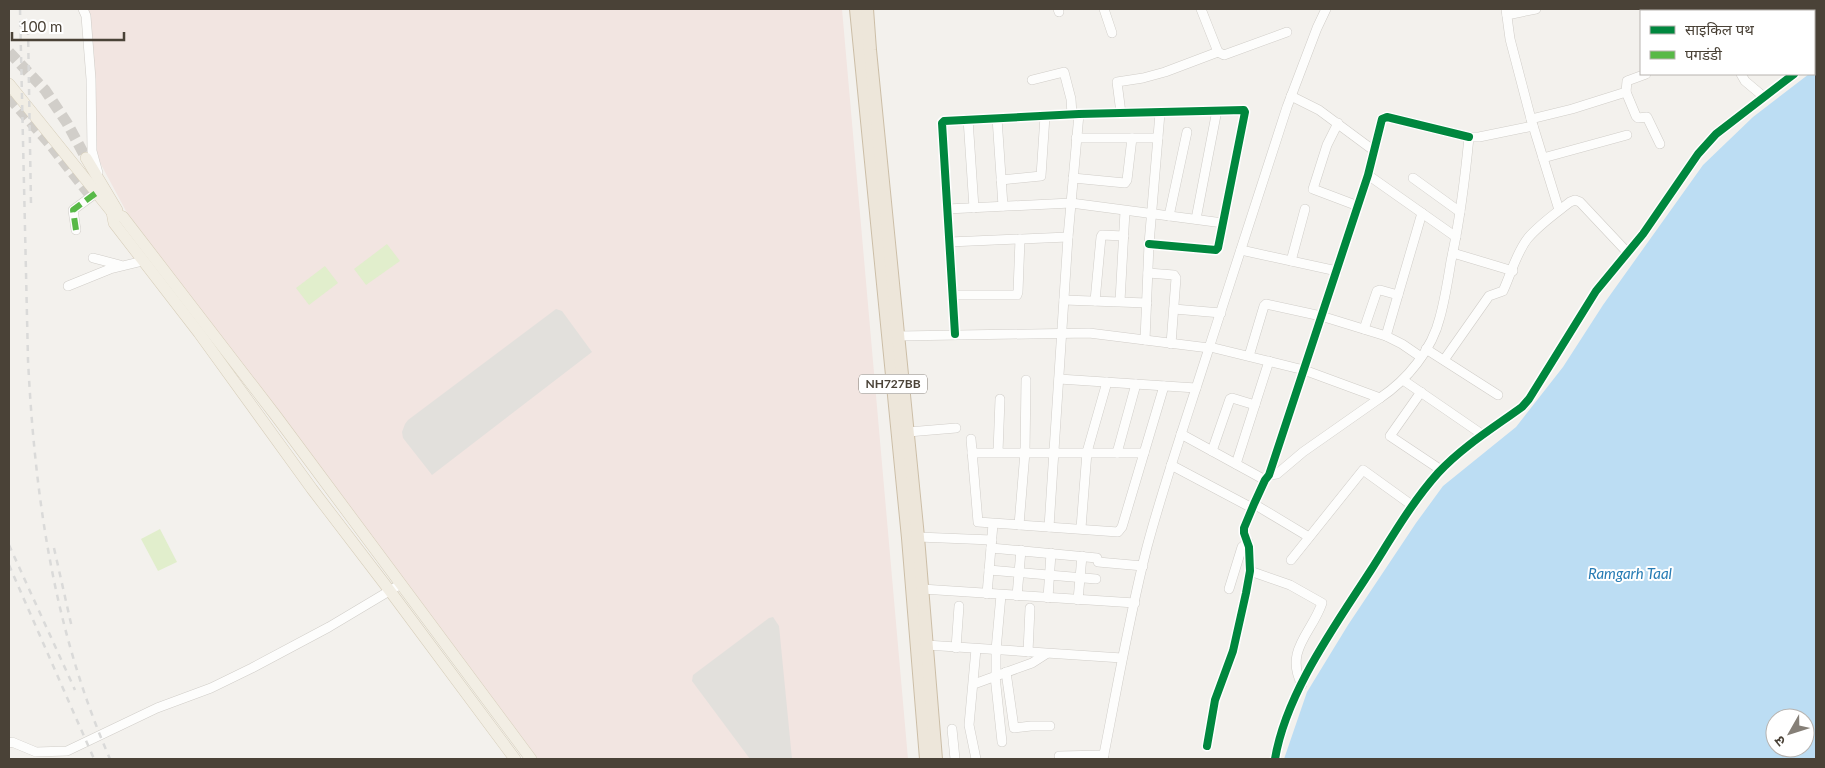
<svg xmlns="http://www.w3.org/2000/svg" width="1825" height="768" font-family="Lato,'Noto Sans Devanagari',sans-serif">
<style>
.medical{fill:#f2e5e1}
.green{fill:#e1eecc}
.parking{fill:#e2e0dc}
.water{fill:#bcddf3;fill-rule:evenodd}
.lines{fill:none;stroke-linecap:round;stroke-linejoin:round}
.major-tunnel{stroke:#d1cec9;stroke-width:11;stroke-dasharray:11 5.5;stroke-linecap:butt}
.minor-casing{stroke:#d0cdc8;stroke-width:10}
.major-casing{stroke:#d6cdb9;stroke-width:12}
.highway-casing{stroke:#ccbea7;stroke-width:14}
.minor{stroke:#fdfdfc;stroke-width:9}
.major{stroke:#f2eee4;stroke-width:11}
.highway{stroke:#ede6da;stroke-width:12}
.rail{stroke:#dadad9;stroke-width:2.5;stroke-dasharray:6 6;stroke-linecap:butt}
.quiet{stroke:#58b947;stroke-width:6;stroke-dasharray:12 6;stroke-linecap:butt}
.cycleway-casing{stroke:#fff;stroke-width:11}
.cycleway{stroke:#00873e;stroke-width:8}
.labels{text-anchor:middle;stroke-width:4;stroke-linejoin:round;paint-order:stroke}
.shield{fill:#fff;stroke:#807b73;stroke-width:1}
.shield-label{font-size:12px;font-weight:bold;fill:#4a4237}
.water-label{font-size:15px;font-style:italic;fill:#287cb4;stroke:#fff}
</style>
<rect width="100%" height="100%" fill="#f3f1ed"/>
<!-- medical -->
<path class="medical" d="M82 9H842L908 759H538L126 211 97 157Z"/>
<!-- green -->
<g class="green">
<path d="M387 244 400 261 366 285 354 269Z"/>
<path d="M325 266 338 283 309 305 296 288Z"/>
<path d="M160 529 177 562 158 571 141 539Z"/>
</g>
<!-- parking -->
<g class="parking">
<path d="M556 309 562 311 592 352 432 475 403 438 402 432 405 424 408 420Z"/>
<path d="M773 617 779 626 792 759H750L692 681 693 675 769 618Z"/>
</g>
<!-- water -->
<path class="water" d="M1816 68V759H1284L1307 692 1348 625 1416 523 1443 486 1516 427 1563 367 1603 305 1703 165 1753 117 1809 74H1814V70ZM1775 718H1805V748H1775Z"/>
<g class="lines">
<!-- major-tunnel -->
<g class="major-tunnel">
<path d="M9 52 45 90 67 123 86 158"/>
<path d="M9 97 49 143 90 195"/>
</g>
<defs>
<g id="minor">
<path d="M83 9 86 16 91 79 92 151 98 173"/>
<path d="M1058 9 1059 12"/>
<path d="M1104 9 1112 33"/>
<path d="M1506 9 1510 39 1531 119 1559 210"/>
<path d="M1718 9 1719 11"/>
<path d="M1507 15 1536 9"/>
<path d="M1218 52 1224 55 1287 32"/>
<path d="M1814 58 1816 56"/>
<path d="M1741 74 1745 81 1764 97"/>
<path d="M1032 80 1064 72 1071 99 1072 115"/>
<path d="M1626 92 1636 116 1638 118 1647 117 1660 144"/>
<path d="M1291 96 1319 110 1373 150"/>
<path d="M1121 113 1117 82 1143 78 1165 72 1218 52 1201 9"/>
<path d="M997 118 1003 206"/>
<path d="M968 119 974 208"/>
<path d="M1531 119 1572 109 1626 92 1627 81 1646 74"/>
<path d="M1338 123 1327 145 1313 189 1358 206"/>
<path d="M1076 138H1158"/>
<path d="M1543 158 1627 135"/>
<path d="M1368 175 1456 237"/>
<path d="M1073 178 1125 183 1127 180 1132 138"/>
<path d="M1413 178 1460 212"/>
<path d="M1001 180 1041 176 1045 116"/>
<path d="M947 209 1071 203 1223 223"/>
<path d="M1169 216 1187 132"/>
<path d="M1196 219 1217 110"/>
<path d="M76 230 73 210 96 193"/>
<path d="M949 242 1068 237"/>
<path d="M1241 250 1337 271"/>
<path d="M1453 253 1513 271"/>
<path d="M93 258 120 265"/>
<path d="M1291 261 1305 209"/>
<path d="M1148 273 1174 275 1176 278 1171 344"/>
<path d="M68 286 110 269 143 261"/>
<path d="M953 295H1017L1018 292 1020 239"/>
<path d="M1064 300 1147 303"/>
<path d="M1095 301 1101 237 1102 235 1124 236"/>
<path d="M1120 301 1125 211"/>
<path d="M1174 309 1221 313"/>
<path d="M1364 329 1377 291 1380 290 1398 295"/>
<path d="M955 334 942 123 944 121 1079 114 1244 110 1245 112 1218 248 1216 250 1149 244"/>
<path d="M899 336 1089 333 1209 348 1287 107 1317 28 1326 9"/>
<path d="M1386 336 1422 213"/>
<path d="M1145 340 1149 244 1160 113"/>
<path d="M1210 347 1304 370 1380 398C1407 380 1432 350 1440 317 1445 299 1448 280 1451 261 1460 220 1465 179 1469 137H1479L1533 126"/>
<path d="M1426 349 1498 395"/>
<path d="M1249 356 1264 306 1266 304 1321 316 1386 336 1402 344 1421 357"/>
<path d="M1444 360 1489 296 1503 291C1511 274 1516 253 1528 238 1540 224 1556 213 1570 202L1575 200 1580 202 1627 252"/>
<path d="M1059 379 1196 388"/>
<path d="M1403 380 1483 435"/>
<path d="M1421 392 1390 436 1441 470"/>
<path d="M908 432 956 428"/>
<path d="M1181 434 1265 480"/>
<path d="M971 439 978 522 1118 532 1122 527 1164 386"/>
<path d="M1212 451 1230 399 1232 398 1255 405"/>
<path d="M998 452 1000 399"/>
<path d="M972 453H1144"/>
<path d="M1117 453 1136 384"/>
<path d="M1236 464 1269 361"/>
<path d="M1171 465 1252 508"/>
<path d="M1269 475 1277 474 1303 452 1380 398"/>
<path d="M1254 504 1309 537"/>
<path d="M1019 525 1025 452 1026 380"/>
<path d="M1049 527 1068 237 1079 114"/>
<path d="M1081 528 1087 452 1107 382"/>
<path d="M918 537 992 540"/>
<path d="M991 548 1097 558"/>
<path d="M1291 560 1363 470 1413 506"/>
<path d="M1098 562 1143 566"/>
<path d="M989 570 1096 579"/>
<path d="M1250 571 1290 585 1322 603C1312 633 1284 650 1302 685"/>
<path d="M922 589 1135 603"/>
<path d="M1229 589 1242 547 1248 542"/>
<path d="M987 594 993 524"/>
<path d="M1017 596 1021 550"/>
<path d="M1048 598 1051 553"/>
<path d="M1078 600 1082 556"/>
<path d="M926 645 1122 658"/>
<path d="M956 648 959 606"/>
<path d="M1028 652 1030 608"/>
<path d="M1006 672 1014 728 1031 726H1050"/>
<path d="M995 676 1002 742"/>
<path d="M996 676V650L1001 595"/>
<path d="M974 684 1032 663 1046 654"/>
<path d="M952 729 955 759"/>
<path d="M9 743 12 742 36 752 67 751 157 708 211 688 252 668 329 627 401 584"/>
<path d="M1207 746 1215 700 1233 651 1246 593 1250 571 1249 547 1244 533V528L1254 504 1265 480 1269 475 1368 175 1382 119 1387 117 1469 137"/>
<path d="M1059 756 1104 755"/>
<path d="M976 759 969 725 976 649"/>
<path d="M1103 759C1117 689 1129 617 1147 547 1165 480 1188 414 1209 348"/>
<path d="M1275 759C1286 693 1335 626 1371 570 1392 537 1412 502 1438 473 1462 447 1493 428 1522 407L1529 399 1596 291 1643 234 1698 154 1716 134 1794 74"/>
</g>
<g id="major">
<path d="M9 84 112 212 114 223 199 333 312 489 390 591 515 759"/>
<path d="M86 158 117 210"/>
<path d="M112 212 123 217 276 416 531 759"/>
</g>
<g id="highway">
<path d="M856 9 908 538 926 759"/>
<path d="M867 9 870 50 918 537 936 759"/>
</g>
</defs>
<!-- minor casing -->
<use href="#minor" class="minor-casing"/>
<!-- major casing -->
<use href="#major" class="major-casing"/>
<!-- highway casing -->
<use href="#highway" class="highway-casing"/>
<!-- minor -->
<use href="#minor" class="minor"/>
<!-- major -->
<use href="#major" class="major"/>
<!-- highway -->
<use href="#highway" class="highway"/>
<!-- rail -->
<g class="rail">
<path d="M20 9 28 360C35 499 54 631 110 759"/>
<path d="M28 29 31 204"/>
<path d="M9 545 75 690"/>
<path d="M54 548 72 628"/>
<path d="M9 565 94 759"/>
</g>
<!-- quiet -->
<path class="quiet" d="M76 230 73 210 96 193"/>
<defs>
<g id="cycleway">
<path d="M955 334 942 123 944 121 1079 114 1244 110 1245 112 1218 248 1216 250 1149 244"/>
<path d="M1207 746 1215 700 1233 651 1246 593 1250 571 1249 547 1244 533V528L1254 504 1265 480 1269 475 1368 175 1382 119 1387 117 1469 137"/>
<path d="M1275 759C1286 693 1335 626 1371 570 1392 537 1412 502 1438 473 1462 447 1493 428 1522 407L1529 399 1596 291 1643 234 1698 154 1716 134 1794 74"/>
</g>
</defs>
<!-- cycleway casing -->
<use href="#cycleway" class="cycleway-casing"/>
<!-- cycleway -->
<use href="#cycleway" class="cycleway"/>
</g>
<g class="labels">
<!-- shield labels -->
<rect class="shield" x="859" y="374.5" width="68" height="19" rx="4"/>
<g class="shield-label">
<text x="893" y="388">NH727BB</text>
</g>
<!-- water labels -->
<g class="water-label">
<text x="1630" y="579">Ramgarh Taal</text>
</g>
</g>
<!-- border -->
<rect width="1825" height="768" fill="none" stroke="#4a4237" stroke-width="20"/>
<!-- legend -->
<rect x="1640" y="10" width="175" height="65" fill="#ffffff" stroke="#b7b3af"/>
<rect x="1650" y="26" width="25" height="8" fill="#00873e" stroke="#b7b3af"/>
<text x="1685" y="35" font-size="15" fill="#4a4237">साइकिल पथ</text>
<rect x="1650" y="51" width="25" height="8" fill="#58b947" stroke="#b7b3af"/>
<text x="1685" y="60" font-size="15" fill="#4a4237">पगडंडी</text>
<!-- north arrow -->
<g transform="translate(1790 733) rotate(231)"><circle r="24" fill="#ffffff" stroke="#b7b3af"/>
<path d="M0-4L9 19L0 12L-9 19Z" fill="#857f77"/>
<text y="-8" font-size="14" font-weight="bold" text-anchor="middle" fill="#4a4237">उ</text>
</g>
<!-- scale -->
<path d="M12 32v8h112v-8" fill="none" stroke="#4a4237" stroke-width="2.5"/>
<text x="20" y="32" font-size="15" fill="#4a4237" stroke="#ffffff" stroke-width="4" paint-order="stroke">100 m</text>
</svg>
